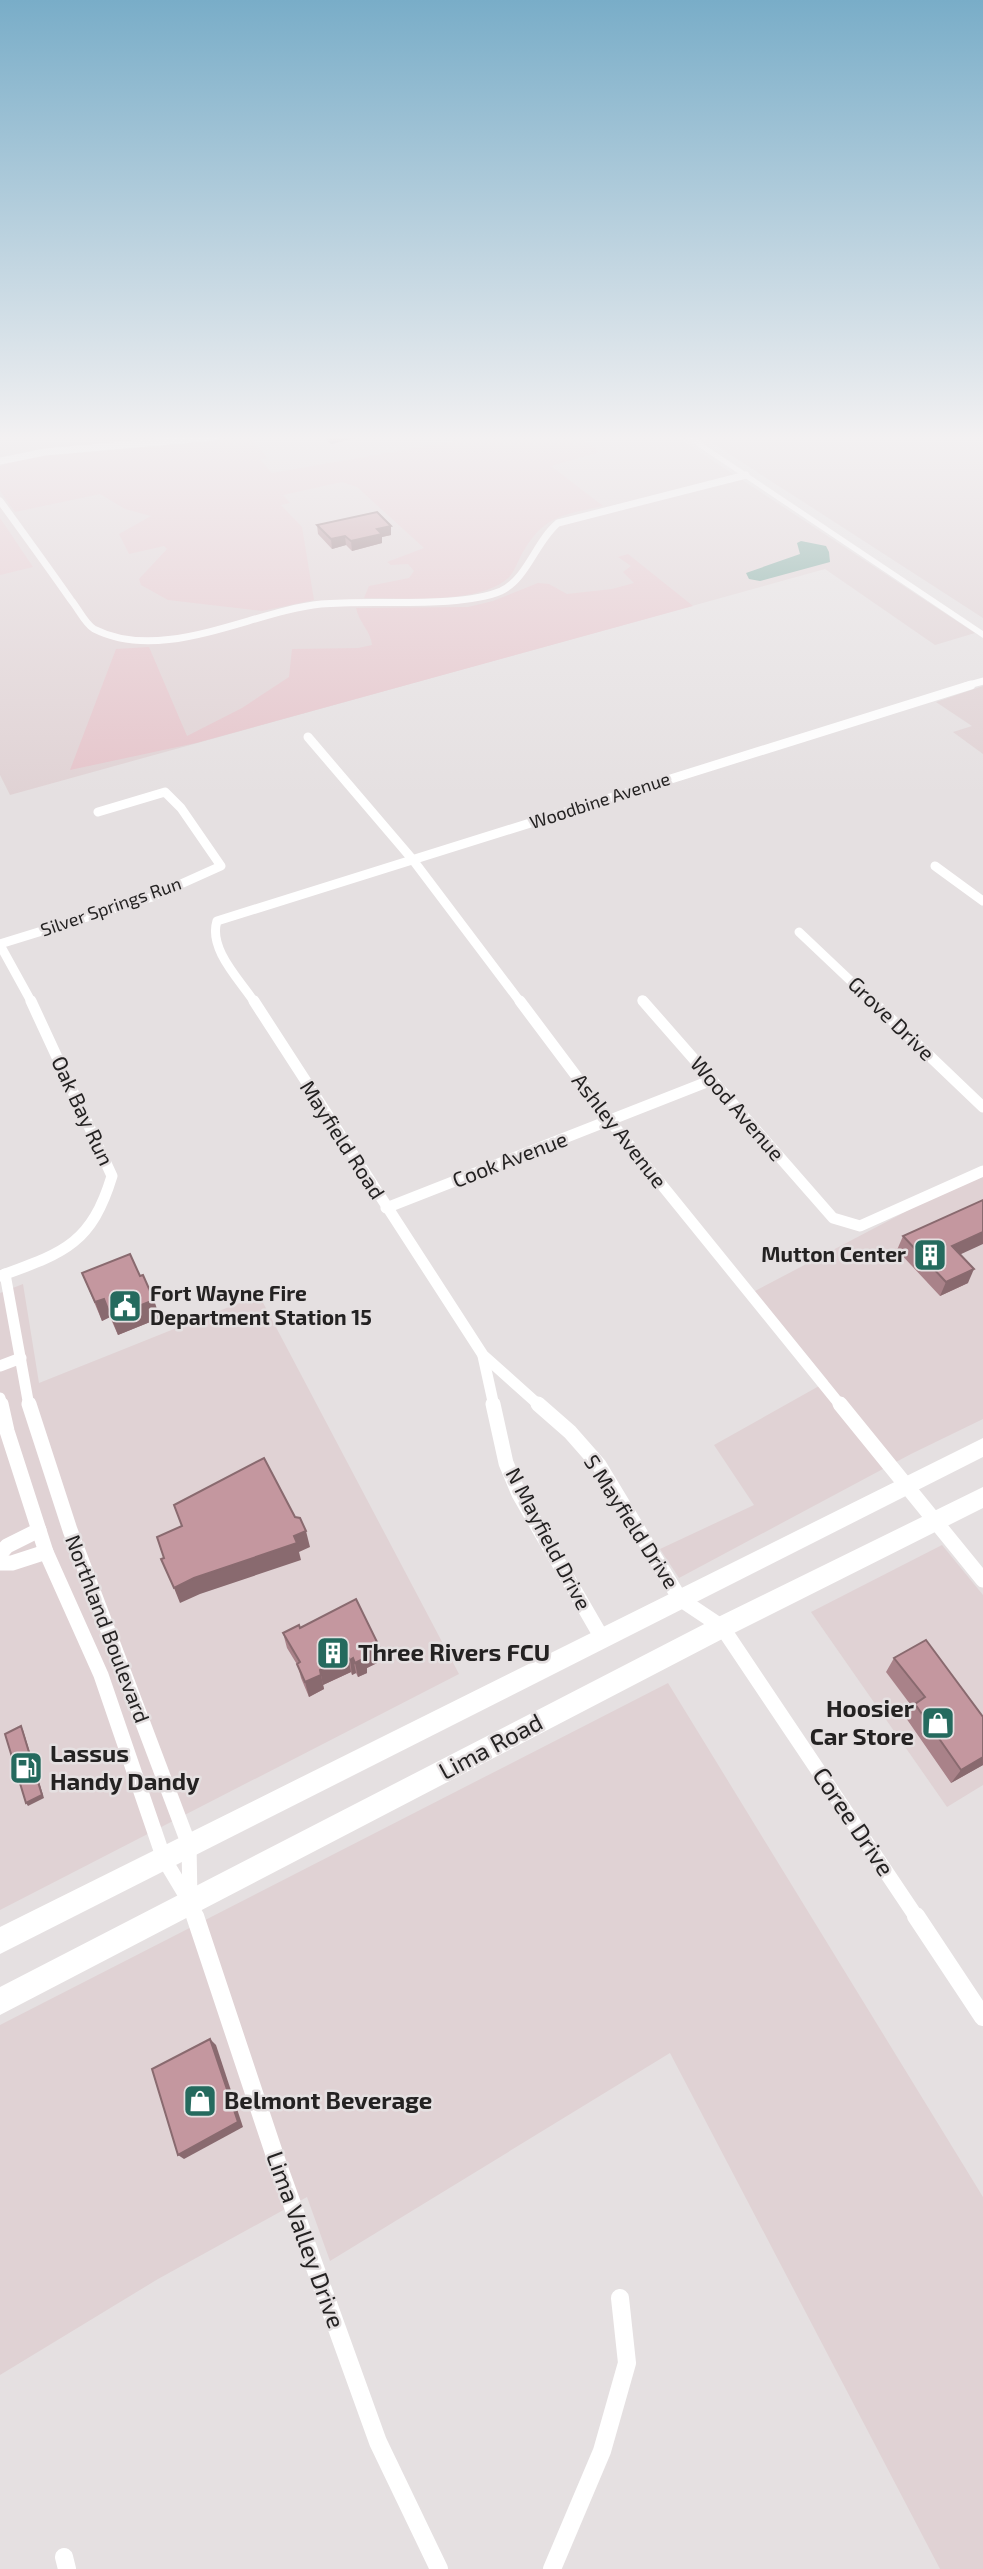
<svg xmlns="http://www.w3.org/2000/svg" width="983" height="2569" font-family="'Exo 2',sans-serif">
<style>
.built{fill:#e0d2d4}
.green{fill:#e5c4ca}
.water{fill:#72a398}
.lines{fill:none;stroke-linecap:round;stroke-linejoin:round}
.minor-far4{stroke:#fff;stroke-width:7}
.minor-far3{stroke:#fff;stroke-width:9}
.minor-far2{stroke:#fff;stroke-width:11}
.minor-far1{stroke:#fff;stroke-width:15}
.minor{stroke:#fff;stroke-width:18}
.major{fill:#fff;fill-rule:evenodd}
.highway{fill:#fff;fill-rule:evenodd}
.wall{fill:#a98289}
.shaded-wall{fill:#896a6f}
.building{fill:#c4979f;stroke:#896a6f;stroke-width:2}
.labels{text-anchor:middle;stroke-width:5;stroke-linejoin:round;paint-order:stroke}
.far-street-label{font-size:18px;fill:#242222;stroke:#e5e0e1}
.street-label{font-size:21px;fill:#242222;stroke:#e5e0e1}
.poi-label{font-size:21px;font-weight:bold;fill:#242222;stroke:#e5e0e1;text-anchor:end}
.near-poi-label{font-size:24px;font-weight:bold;fill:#242222;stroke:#e5e0e1;text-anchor:start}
.near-street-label{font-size:24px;fill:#242222;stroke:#e5e0e1}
</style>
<rect width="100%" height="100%" fill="#e5e0e1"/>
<!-- built -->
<g class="built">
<path d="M0 437H677L975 633 935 645 825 569 10 795 0 775Z"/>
<path d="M703 437H983V618Z"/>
<path d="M983 686V754L953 732 972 726 936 702Z"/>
<path d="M983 1171V1419L911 1454 679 1578 660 1549 754 1505 714 1445 828 1381 755 1291Z"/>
<path d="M23 1284 39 1383 259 1295 459 1674 0 1910V1293Z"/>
<path d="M942 1545 983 1595V1785L947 1807 811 1612Z"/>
<path d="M668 1683 983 2197V2569H940L670 2053 330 2261 307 2197 158 2279 0 2375V2025Z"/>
</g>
<!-- green -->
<g class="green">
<path d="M231 437H251L267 458 260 460 272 473 456 441 452 437H579L600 452 551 466 603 506C564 515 544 515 523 552 518 560 514 574 507 579 476 605 402 597 364 598L369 586 409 578 414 571 408 564 391 565 387 562 424 548 357 487 342 482 283 495 290 503 281 505 302 527 314 600 262 611 168 600 141 585 139 579 167 549 164 546 129 554 119 534 151 516 125 509 100 494 15 512 0 491V466L30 457 176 445Z"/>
<path d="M0 518 33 567 0 575Z"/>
<path d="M628 554 693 606 196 743 70 770 116 649 149 647 187 736 242 708 289 677 292 649 358 648 372 645C371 631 359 623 356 608L468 607 493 601 538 583 549 584 567 594 612 589 634 583 623 572 631 566 618 557Z"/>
</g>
<!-- water -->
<path class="water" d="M801 541 826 546 829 552 830 562 760 581 749 579 746 573 800 554 797 543Z"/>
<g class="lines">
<!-- minor-far4 -->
<g class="minor-far4">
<path d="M0 461 45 452 214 437"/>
<path d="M0 501C24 534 48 567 71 600 78 608 85 624 94 629 163 664 252 611 321 604 371 599 458 609 501 591 527 579 536 541 558 523L746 475"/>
<path d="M965 686 983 681"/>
</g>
<!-- minor-far3 -->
<g class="minor-far3">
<path d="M308 737 413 860 521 1003"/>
<path d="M935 866 983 901"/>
<path d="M799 932 874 1003"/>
<path d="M0 944 152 897 221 866 181 808 165 792 98 812"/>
<path d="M0 945 32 1003"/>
<path d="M642 1000 645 1003"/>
<path d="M255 1003C240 980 208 949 217 921L971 685"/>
</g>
<!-- minor-far2 -->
<g class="minor-far2">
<path d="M254 1001 483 1355 540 1406"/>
<path d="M520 1001 610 1121 841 1406"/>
<path d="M643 1001 833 1218 860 1226 983 1171"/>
<path d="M872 1001 983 1107"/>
<path d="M386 1208 712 1080"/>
<path d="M5 1274 29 1406"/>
<path d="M0 1276C63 1253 91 1245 112 1176L31 1001"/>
<path d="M483 1356 494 1406"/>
<path d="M0 1366 21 1358"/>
<path d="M0 1398 2 1406"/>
</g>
<!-- minor-far1 -->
<g class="minor-far1">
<path d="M1 1404 7 1431 46 1552 101 1675 164 1859 191 1904 196 1918"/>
<path d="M29 1404 70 1530 189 1845 190 1900"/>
<path d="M493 1404 506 1463 519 1494 602 1638"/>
<path d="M538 1404 570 1432 599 1465 680 1599 722 1627 917 1918"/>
<path d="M840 1404 983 1580"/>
<path d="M0 1554 7 1546 39 1530"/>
<path d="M0 1563H12L46 1552"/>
</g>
<!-- minor -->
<g class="minor">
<path d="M195 1916 278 2165 378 2442 439 2569"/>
<path d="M916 1916 983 2017"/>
<path d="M64 2557 67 2569"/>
<path d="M552 2569 602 2451 627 2363 620 2298"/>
</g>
<!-- major -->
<path class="major" d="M684 437H693L983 631V638Z"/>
<!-- highway -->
<g class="highway">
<path d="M983 1438V1457L0 1954V1927Z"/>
<path d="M983 1487V1508L730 1635 0 2015V1987L714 1619Z"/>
</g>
</g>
<!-- wall -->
<g class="wall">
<path d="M323 437H360L331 444Z"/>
<path d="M317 525 391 526V535L382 537V543L352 551 346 545 332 549 318 534Z"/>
<path d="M903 1236 960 1254 968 1283 940 1296 897 1250Z"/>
<path d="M82 1273 160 1318 118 1335 110 1317 102 1321Z"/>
<path d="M300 1628 379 1646 381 1661 367 1668V1673L358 1677 356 1673 352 1675 351 1672 323 1685 324 1689 309 1697 301 1678 298 1666 287 1648 283 1633Z"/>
<path d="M894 1658 983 1765 951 1783 906 1718 913 1708 886 1672Z"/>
</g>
<!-- shaded-wall -->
<g class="shaded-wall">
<path d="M330 437H360L331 444Z"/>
<path d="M391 526V535L382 537V543L352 551 351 541 377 529Z"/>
<path d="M345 536 346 545 332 549 331 539Z"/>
<path d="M983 1232V1244L946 1261 952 1246Z"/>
<path d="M974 1269 968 1283 940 1296 946 1282Z"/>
<path d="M104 1299 110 1317 102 1321 95 1302Z"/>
<path d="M154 1300 160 1318 118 1335 111 1317Z"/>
<path d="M306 1531 310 1547 299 1552 301 1560 200 1594 180 1603 174 1588 194 1578Z"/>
<path d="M379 1646 381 1661 367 1668V1673L358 1677 355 1663 363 1654Z"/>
<path d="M348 1657 351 1672 323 1685 320 1670Z"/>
<path d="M353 1658 356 1673 352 1675 350 1660Z"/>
<path d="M321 1675 324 1689 309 1697 305 1682Z"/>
<path d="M21 1726 23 1730 44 1798 28 1806 26 1803Z"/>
<path d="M983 1757V1765L951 1783 961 1770Z"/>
<path d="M210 2039 216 2045 243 2127 184 2159 178 2155Z"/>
</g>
<!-- building -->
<g class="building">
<path d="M377 512 391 526 377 529 382 534 351 541 345 536 331 539 317 525Z"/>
<path d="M983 1200V1232L952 1246 974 1269 946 1282 903 1236Z"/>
<path d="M130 1254 140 1276 143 1275 154 1300 111 1317 104 1299 95 1302 82 1273Z"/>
<path d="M264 1458 295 1517 300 1518 306 1531 294 1536 297 1543 194 1578 174 1588 161 1559 164 1558 157 1537 182 1526 174 1505Z"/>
<path d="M356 1599 379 1646 363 1654 365 1658 355 1663 353 1658 350 1660 348 1657 320 1670 321 1675 305 1682 297 1664 300 1662 283 1633 299 1625 300 1628Z"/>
<path d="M926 1640 983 1717V1757L961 1770 915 1704 925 1697 894 1658Z"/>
<path d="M21 1726 42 1795 26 1803 5 1734Z"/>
<path d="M210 2039 238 2122 178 2155 152 2069Z"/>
</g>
<!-- sky -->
<linearGradient id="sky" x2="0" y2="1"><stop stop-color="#79adc8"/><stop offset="0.55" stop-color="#f3f1f2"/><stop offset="1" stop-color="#f3f1f2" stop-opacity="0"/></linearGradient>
<rect width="983" height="796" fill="url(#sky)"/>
<!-- icons -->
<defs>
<symbol id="building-square" viewBox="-11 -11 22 22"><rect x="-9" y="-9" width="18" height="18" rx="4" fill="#256a5e" stroke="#e5e0e1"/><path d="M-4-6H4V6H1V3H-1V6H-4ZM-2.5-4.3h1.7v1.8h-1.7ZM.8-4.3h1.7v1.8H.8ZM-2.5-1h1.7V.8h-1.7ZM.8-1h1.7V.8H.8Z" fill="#fff"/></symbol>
<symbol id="civic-square" viewBox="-11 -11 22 22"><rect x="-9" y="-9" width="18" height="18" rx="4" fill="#256a5e" stroke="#e5e0e1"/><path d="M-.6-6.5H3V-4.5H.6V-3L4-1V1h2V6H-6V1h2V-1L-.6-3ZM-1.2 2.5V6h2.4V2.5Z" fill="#fff"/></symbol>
<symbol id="shop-square" viewBox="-11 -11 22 22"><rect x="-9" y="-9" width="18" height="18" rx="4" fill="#256a5e" stroke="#e5e0e1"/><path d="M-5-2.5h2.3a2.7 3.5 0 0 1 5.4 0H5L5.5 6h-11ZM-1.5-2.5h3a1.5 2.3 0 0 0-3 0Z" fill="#fff"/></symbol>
<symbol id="fuel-square" viewBox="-11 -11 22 22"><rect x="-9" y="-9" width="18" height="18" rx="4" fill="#256a5e" stroke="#e5e0e1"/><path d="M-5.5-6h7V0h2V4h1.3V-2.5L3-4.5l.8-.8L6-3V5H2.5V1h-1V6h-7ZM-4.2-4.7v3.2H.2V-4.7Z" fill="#fff"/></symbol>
</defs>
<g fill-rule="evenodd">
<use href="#building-square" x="911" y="1236" width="38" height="38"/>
<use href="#civic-square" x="106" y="1287" width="38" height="38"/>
<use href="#building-square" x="314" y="1634" width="38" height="38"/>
<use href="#shop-square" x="919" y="1704" width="38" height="38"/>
<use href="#fuel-square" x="7" y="1749" width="38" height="38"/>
<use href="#shop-square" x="181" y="2082" width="38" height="38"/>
</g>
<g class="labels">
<!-- far-street labels -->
<g class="far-street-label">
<text transform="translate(600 801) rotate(-18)" y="6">Woodbine Avenue</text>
<text transform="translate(111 907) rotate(-19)" y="6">Silver Springs Run</text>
</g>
<!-- street labels -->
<g class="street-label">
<text transform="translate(891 1019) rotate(44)" y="7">Grove Drive</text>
<text transform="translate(737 1109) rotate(49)" y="7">Wood Avenue</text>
<text transform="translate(82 1111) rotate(65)" y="7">Oak Bay Run</text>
<text transform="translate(619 1131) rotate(52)" y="7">Ashley Avenue</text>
<text transform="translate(342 1140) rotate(57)" y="7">Mayfield Road</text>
<text transform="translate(510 1160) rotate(-21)" y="7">Cook Avenue</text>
<text transform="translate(631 1522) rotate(57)" y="7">S Mayfield Drive</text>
<text transform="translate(548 1539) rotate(62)" y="7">N Mayfield Drive</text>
<text transform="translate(107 1629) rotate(69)" y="7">Northland Boulevard</text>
</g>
<!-- poi labels -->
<g class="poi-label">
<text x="906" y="1262">Mutton Center</text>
<text x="150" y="1301" text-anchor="start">Fort Wayne Fire<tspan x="150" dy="24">Department Station 15</tspan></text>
</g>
<!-- near-poi labels -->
<g class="near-poi-label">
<text x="358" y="1661">Three Rivers FCU</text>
<text x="914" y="1717" text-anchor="end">Hoosier<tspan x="914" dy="28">Car Store</tspan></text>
<text x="50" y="1762">Lassus<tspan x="50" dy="28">Handy Dandy</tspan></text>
<text x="224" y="2109">Belmont Beverage</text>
</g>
<!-- near-street labels -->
<g class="near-street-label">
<text transform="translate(491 1747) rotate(-28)" y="8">Lima Road</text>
<text transform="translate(853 1822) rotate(56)" y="8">Coree Drive</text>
<text transform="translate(305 2240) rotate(70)" y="8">Lima Valley Drive</text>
</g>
</g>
</svg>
